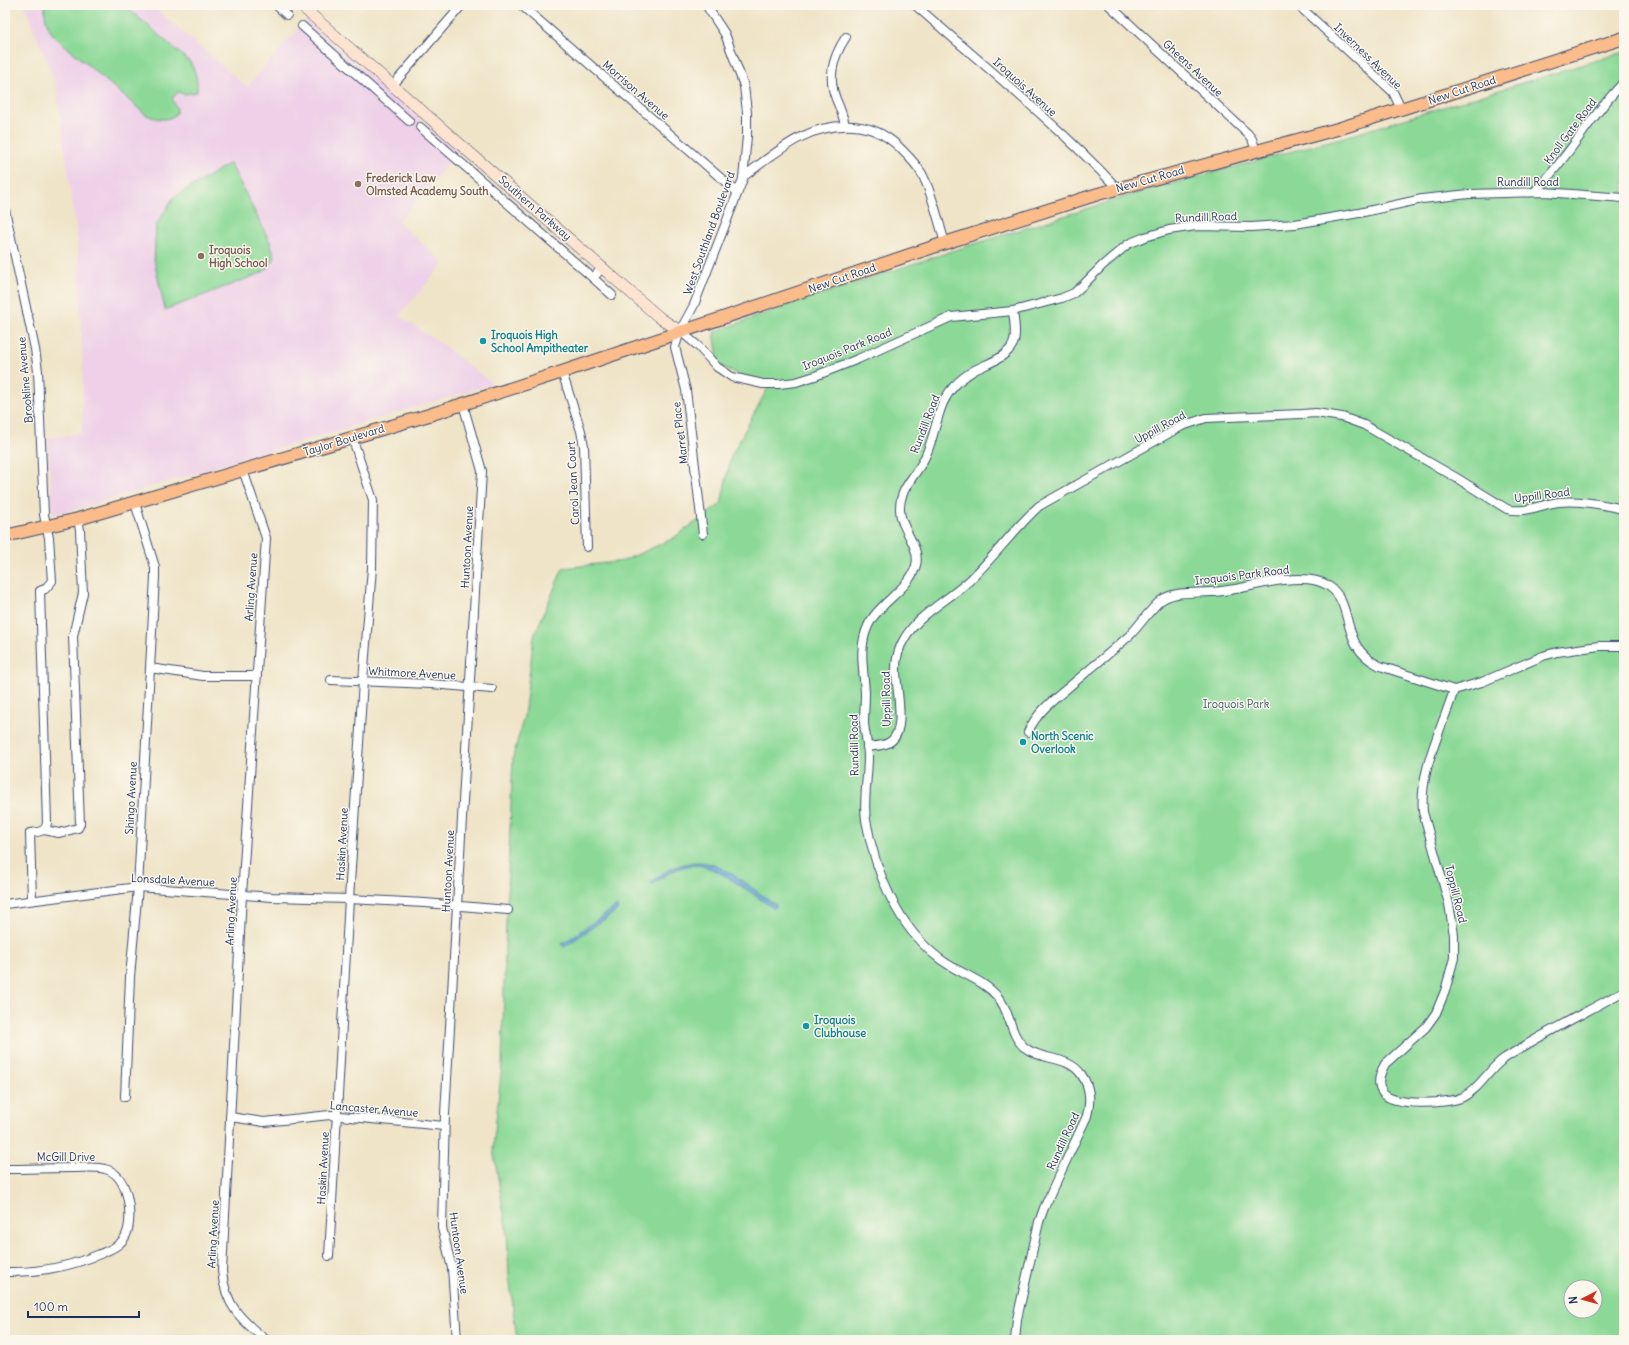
<svg xmlns="http://www.w3.org/2000/svg" width="1629" height="1345" font-family="Delius,sans-serif">
<style>
.built{fill:#eed0e8}
.green{fill:#8cd997;stroke:#54847a;fill-rule:evenodd}
.water{fill:#63a4d7;stroke:#3f6a9a}
.lines{fill:none;stroke-linecap:round;stroke-linejoin:round}
.street-casing{stroke:#3b4a6e;stroke-width:10}
.secondary-casing{stroke:#3b4a6e;stroke-width:12}
.primary-casing{stroke:#3b4a6e;stroke-width:14}
.street{stroke:#fff;stroke-width:8}
.secondary{stroke:#fde4d1;stroke-width:11}
.primary{stroke:#fabc8b;stroke-width:12}
.education-dot{fill:#8d6e63;stroke:#fbf7ec;stroke-width:1.5}
.culture-dot{fill:#0f9aa8;stroke:#fbf7ec;stroke-width:1.5}
.labels{text-anchor:middle;stroke-width:3;stroke-linejoin:round;paint-order:stroke}
.street-label{font-size:11px;fill:#1b2f5e;stroke:#fbf7ec}
.education-label{font-size:11px;font-weight:bold;fill:#785e54;stroke:#fbf7ec;text-anchor:start}
.culture-label{font-size:11px;font-weight:bold;fill:#0d838f;stroke:#fbf7ec;text-anchor:start}
.park-label{font-size:11px;fill:#375a6c;stroke:#fbf7ec}
</style>
<rect width="100%" height="100%" fill="#fbf7ec"/>
<filter id="ink" filterUnits="userSpaceOnUse"><feTurbulence type="fractalNoise" baseFrequency=".025" numOctaves="2"/><feDisplacementMap in="SourceGraphic" scale="8" xChannelSelector="R" yChannelSelector="G"/><feConvolveMatrix kernelMatrix="1 2 1 2 8 2 1 2 1" color-interpolation-filters="sRGB"/></filter>
<filter id="wash" filterUnits="userSpaceOnUse"><feTurbulence type="fractalNoise" baseFrequency=".012" numOctaves="4" result="noise"/><feDisplacementMap in="SourceGraphic" scale="16" xChannelSelector="R" yChannelSelector="G"/><feGaussianBlur stdDeviation="0.9" result="paint"/><feColorMatrix in="noise" values="0 0 0 0 0 0 0 0 0 0 0 0 0 0 0 0 0 1.4 0 .05"/><feComposite in="paint" operator="in"/></filter>
<g filter="url(#wash)">
<rect width="100%" height="100%" fill="#efe4c7"/>
<!-- built -->
<path class="built" d="M24 5H151L247 87 306 20 458 152 398 222 444 263 399 316 443 345 493 384 80 508 53 515 48 438 82 433 83 378 78 244 56 84Z"/>
<!-- green -->
<g class="green">
<path d="M45 5H124L190 62C196 72 198 80 197 92L184 94 178 92 172 99 177 109 176 114C168 122 154 119 145 114L54 36C47 27 44 17 45 5Z"/>
<path d="M1624 52V1340H517L509 1275 507 1233 493 1148 502 1065 505 947 513 757 524 716 534 636 563 568 623 561 672 539 721 504 731 456 770 384 753 382 719 365 714 332 789 305 949 252 1131 195 1355 134ZM1571 1287H1595V1311H1571Z"/>
<path d="M230 163 270 242 275 258 266 270 259 274 165 310 154 260 156 226 173 198Z"/>
</g>
<!-- water -->
<g class="water">
<path d="M697 862C724 862 754 891 776 905V907L774 909C763 901 752 893 741 886 704 861 689 856 652 885L651 883C665 870 678 864 697 862Z"/>
<path d="M617 906 618 909 615 912 564 947 562 944Z"/>
</g>
</g>
<g filter="url(#ink)">
<g class="lines">
<defs>
<g id="street">
<path d="M276 5 287 15"/>
<path d="M521 5 737 192"/>
<path d="M915 5C983 65 1055 122 1117 188"/>
<path d="M1109 5 1248 134 1252 139 1256 151"/>
<path d="M1298 5 1393 92 1401 109"/>
<path d="M302 26 409 121"/>
<path d="M393 85 462 5"/>
<path d="M845 125C843 116 840 108 836 99 827 77 834 55 846 37"/>
<path d="M420 127 593 278 603 267"/>
<path d="M743 177C777 152 807 123 853 126 871 127 885 134 898 146 907 155 916 163 922 174 933 195 938 220 945 243"/>
<path d="M1534 192C1568 159 1590 116 1624 82"/>
<path d="M5 210 35 349 38 371 44 515 49 538 52 581 45 589 40 591 47 823C46 832 38 832 30 833L32 900"/>
<path d="M593 278 612 295"/>
<path d="M1013 311C1014 321 1017 335 1013 344 1006 359 985 364 973 371 960 379 949 389 943 403 935 422 933 444 922 463 913 478 899 491 900 510 900 529 921 546 916 565 911 588 878 603 868 626 858 647 864 671 865 693 865 703 864 713 864 723 865 734 868 745 868 757 868 778 863 799 866 820 875 871 897 927 940 959 958 973 982 979 997 996 1011 1011 1009 1034 1024 1047 1041 1061 1067 1055 1081 1074 1090 1086 1091 1101 1087 1116L1044 1208 1039 1222 1017 1319 1015 1340"/>
<path d="M680 331 698 346 717 367 732 377 763 384H779L796 382 815 376 858 359 951 317 1013 311 1062 298 1074 293 1083 285 1103 265 1128 244 1145 237 1169 230 1196 226 1251 227 1295 224 1359 213 1422 199 1469 194 1545 192 1624 198"/>
<path d="M562 372 581 431 584 446 587 547"/>
<path d="M243 470 266 538 242 895 222 1271C225 1305 240 1319 266 1340"/>
<path d="M703 534 686 390 675 347 680 331 694 305 743 179 747 136V112L744 86 725 34 706 5"/>
<path d="M150 668 203 676H257"/>
<path d="M331 680 431 684 492 689"/>
<path d="M1454 690C1442 729 1419 770 1423 812L1449 904 1454 935V958L1445 991 1436 1013 1426 1027 1385 1064C1380 1073 1376 1083 1382 1092 1391 1107 1449 1104 1463 1097 1481 1088 1489 1068 1505 1058 1543 1033 1585 1013 1624 991"/>
<path d="M1028 732C1037 712 1053 700 1070 686 1090 669 1111 652 1130 635 1140 625 1153 605 1163 599 1176 591 1196 593 1211 592 1241 591 1271 578 1301 579 1310 579 1320 581 1327 585 1357 603 1337 646 1380 666L1454 690 1482 682 1543 656 1557 652 1599 646H1624"/>
<path d="M867 747C874 746 882 746 888 743 909 733 895 687 896 668 896 660 898 652 901 645 914 616 946 602 969 581 994 557 1014 529 1039 506L1182 426 1206 418 1302 414 1316 413 1342 417 1364 425 1455 477 1507 509C1525 514 1541 504 1559 502 1581 500 1603 505 1624 509"/>
<path d="M44 830 59 833 78 828 80 824 73 636 83 593 80 530 78 519"/>
<path d="M5 904 138 887 272 897 349 899 425 903 508 910"/>
<path d="M125 1097 130 977 138 887 155 577V567L135 503"/>
<path d="M230 1117 264 1122 330 1115 444 1126"/>
<path d="M5 1169C27 1169 50 1168 72 1168 83 1168 95 1166 105 1169 118 1172 124 1184 127 1196 130 1207 131 1227 125 1237 119 1247 109 1250 100 1254 69 1267 38 1273 5 1272"/>
<path d="M329 1256 349 899 363 681 372 568 373 500 352 437"/>
<path d="M457 1340 452 1268 442 1228 445 1114 482 471 463 404"/>
</g>
<path id="secondary" d="M300 5 660 318 680 331"/>
<path id="primary" d="M5 536 78 519 429 415 562 372 945 243 1098 194 1341 128 1624 38"/>
</defs>
<!-- street casing -->
<use href="#street" class="street-casing"/>
<!-- secondary casing -->
<use href="#secondary" class="secondary-casing"/>
<!-- primary casing -->
<use href="#primary" class="primary-casing"/>
<!-- street -->
<use href="#street" class="street"/>
<!-- secondary -->
<use href="#secondary" class="secondary"/>
<!-- primary -->
<use href="#primary" class="primary"/>
</g>
</g>
<!-- markers -->
<g class="education-dot">
<circle cx="358" cy="184" r="4"/>
<circle cx="201" cy="256" r="4"/>
</g>
<g class="culture-dot">
<circle cx="483" cy="341" r="4"/>
<circle cx="1023" cy="742" r="4"/>
<circle cx="806" cy="1026" r="4"/>
</g>
<g class="labels">
<!-- street labels -->
<g class="street-label">
<text transform="translate(1368 56) rotate(44)" y="4">Inverness Avenue</text>
<text transform="translate(1193 68) rotate(43)" y="4">Gheens Avenue</text>
<text transform="translate(1025 87) rotate(42)" y="4">Iroquois Avenue</text>
<text transform="translate(636 90) rotate(41)" y="4">Morrison Avenue</text>
<text transform="translate(1462 90) rotate(-18)" y="4">New Cut Road</text>
<text transform="translate(1570 131) rotate(-53)" y="4">Knoll Gate Road</text>
<text transform="translate(1150 179) rotate(-16)" y="4">New Cut Road</text>
<text x="1528" y="186">Rundill Road</text>
<text transform="translate(535 208) rotate(41)" y="4">Southern Parkway</text>
<text transform="translate(1206 217) rotate(-2)" y="4">Rundill Road</text>
<text transform="translate(709 233) rotate(-70)" y="4">West Southland Boulevard</text>
<text transform="translate(842 278) rotate(-19)" y="4">New Cut Road</text>
<text transform="translate(847 349) rotate(-22)" y="4">Iroquois Park Road</text>
<text transform="translate(25 380) rotate(-95)" y="4">Brookline Avenue</text>
<text transform="translate(925 424) rotate(-69)" y="4">Rundill Road</text>
<text transform="translate(1160 427) rotate(-28)" y="4">Uppill Road</text>
<text transform="translate(680 433) rotate(-97)" y="4">Marret Place</text>
<text transform="translate(344 440) rotate(-17)" y="4">Taylor Boulevard</text>
<text transform="translate(573 483) rotate(-93)" y="4">Carol Jean Court</text>
<text transform="translate(1542 495) rotate(-7)" y="4">Uppill Road</text>
<text transform="translate(467 547) rotate(-87)" y="4">Huntoon Avenue</text>
<text transform="translate(1242 575) rotate(-7)" y="4">Iroquois Park Road</text>
<text transform="translate(251 587) rotate(-86)" y="4">Arling Avenue</text>
<text transform="translate(412 673) rotate(3)" y="4">Whitmore Avenue</text>
<text transform="translate(886 699) rotate(-91)" y="4">Uppill Road</text>
<text transform="translate(854 745) rotate(-91)" y="4">Rundill Road</text>
<text transform="translate(131 798) rotate(-87)" y="4">Shingo Avenue</text>
<text transform="translate(342 844) rotate(-87)" y="4">Haskin Avenue</text>
<text transform="translate(448 871) rotate(-87)" y="4">Huntoon Avenue</text>
<text transform="translate(173 880) rotate(3)" y="4">Lonsdale Avenue</text>
<text transform="translate(1456 894) rotate(76)" y="4">Toppill Road</text>
<text transform="translate(231 911) rotate(-87)" y="4">Arling Avenue</text>
<text transform="translate(374 1109) rotate(5)" y="4">Lancaster Avenue</text>
<text transform="translate(1063 1141) rotate(-65)" y="4">Rundill Road</text>
<text x="66" y="1161">McGill Drive</text>
<text transform="translate(323 1168) rotate(-87)" y="4">Haskin Avenue</text>
<text transform="translate(213 1234) rotate(-87)" y="4">Arling Avenue</text>
<text transform="translate(459 1253) rotate(82)" y="4">Huntoon Avenue</text>
</g>
<!-- education labels -->
<g class="education-label">
<text x="366" y="182">Frederick Law<tspan x="366" dy="13">Olmsted Academy South</tspan></text>
<text x="209" y="254">Iroquois<tspan x="209" dy="13">High School</tspan></text>
</g>
<!-- culture labels -->
<g class="culture-label">
<text x="491" y="339">Iroquois High<tspan x="491" dy="13">School Ampitheater</tspan></text>
<text x="1031" y="740">North Scenic<tspan x="1031" dy="13">Overlook</tspan></text>
<text x="814" y="1024">Iroquois<tspan x="814" dy="13">Clubhouse</tspan></text>
</g>
<!-- park labels -->
<g class="park-label">
<text x="1236" y="708">Iroquois Park</text>
</g>
</g>
<!-- margin -->
<rect width="1629" height="1345" fill="none" stroke="#fbf7ec" stroke-width="20"/>
<!-- north arrow -->
<g transform="translate(1583 1299) rotate(264)"><circle r="19" fill="#fbf7ec" stroke="#a1a7b3"/>
<path d="M0-3L7 15L0 10L-7 15Z" fill="#c8321e"/>
<text y="-6" font-size="11" font-weight="bold" text-anchor="middle" fill="#1b2f5e">N</text>
</g>
<!-- scale -->
<path d="M28 1311v6h111v-6" fill="none" stroke="#1b2f5e" stroke-width="2"/>
<text x="34" y="1311" font-size="12" fill="#1b2f5e" stroke="#fbf7ec" stroke-width="3" paint-order="stroke">100 m</text>
</svg>
